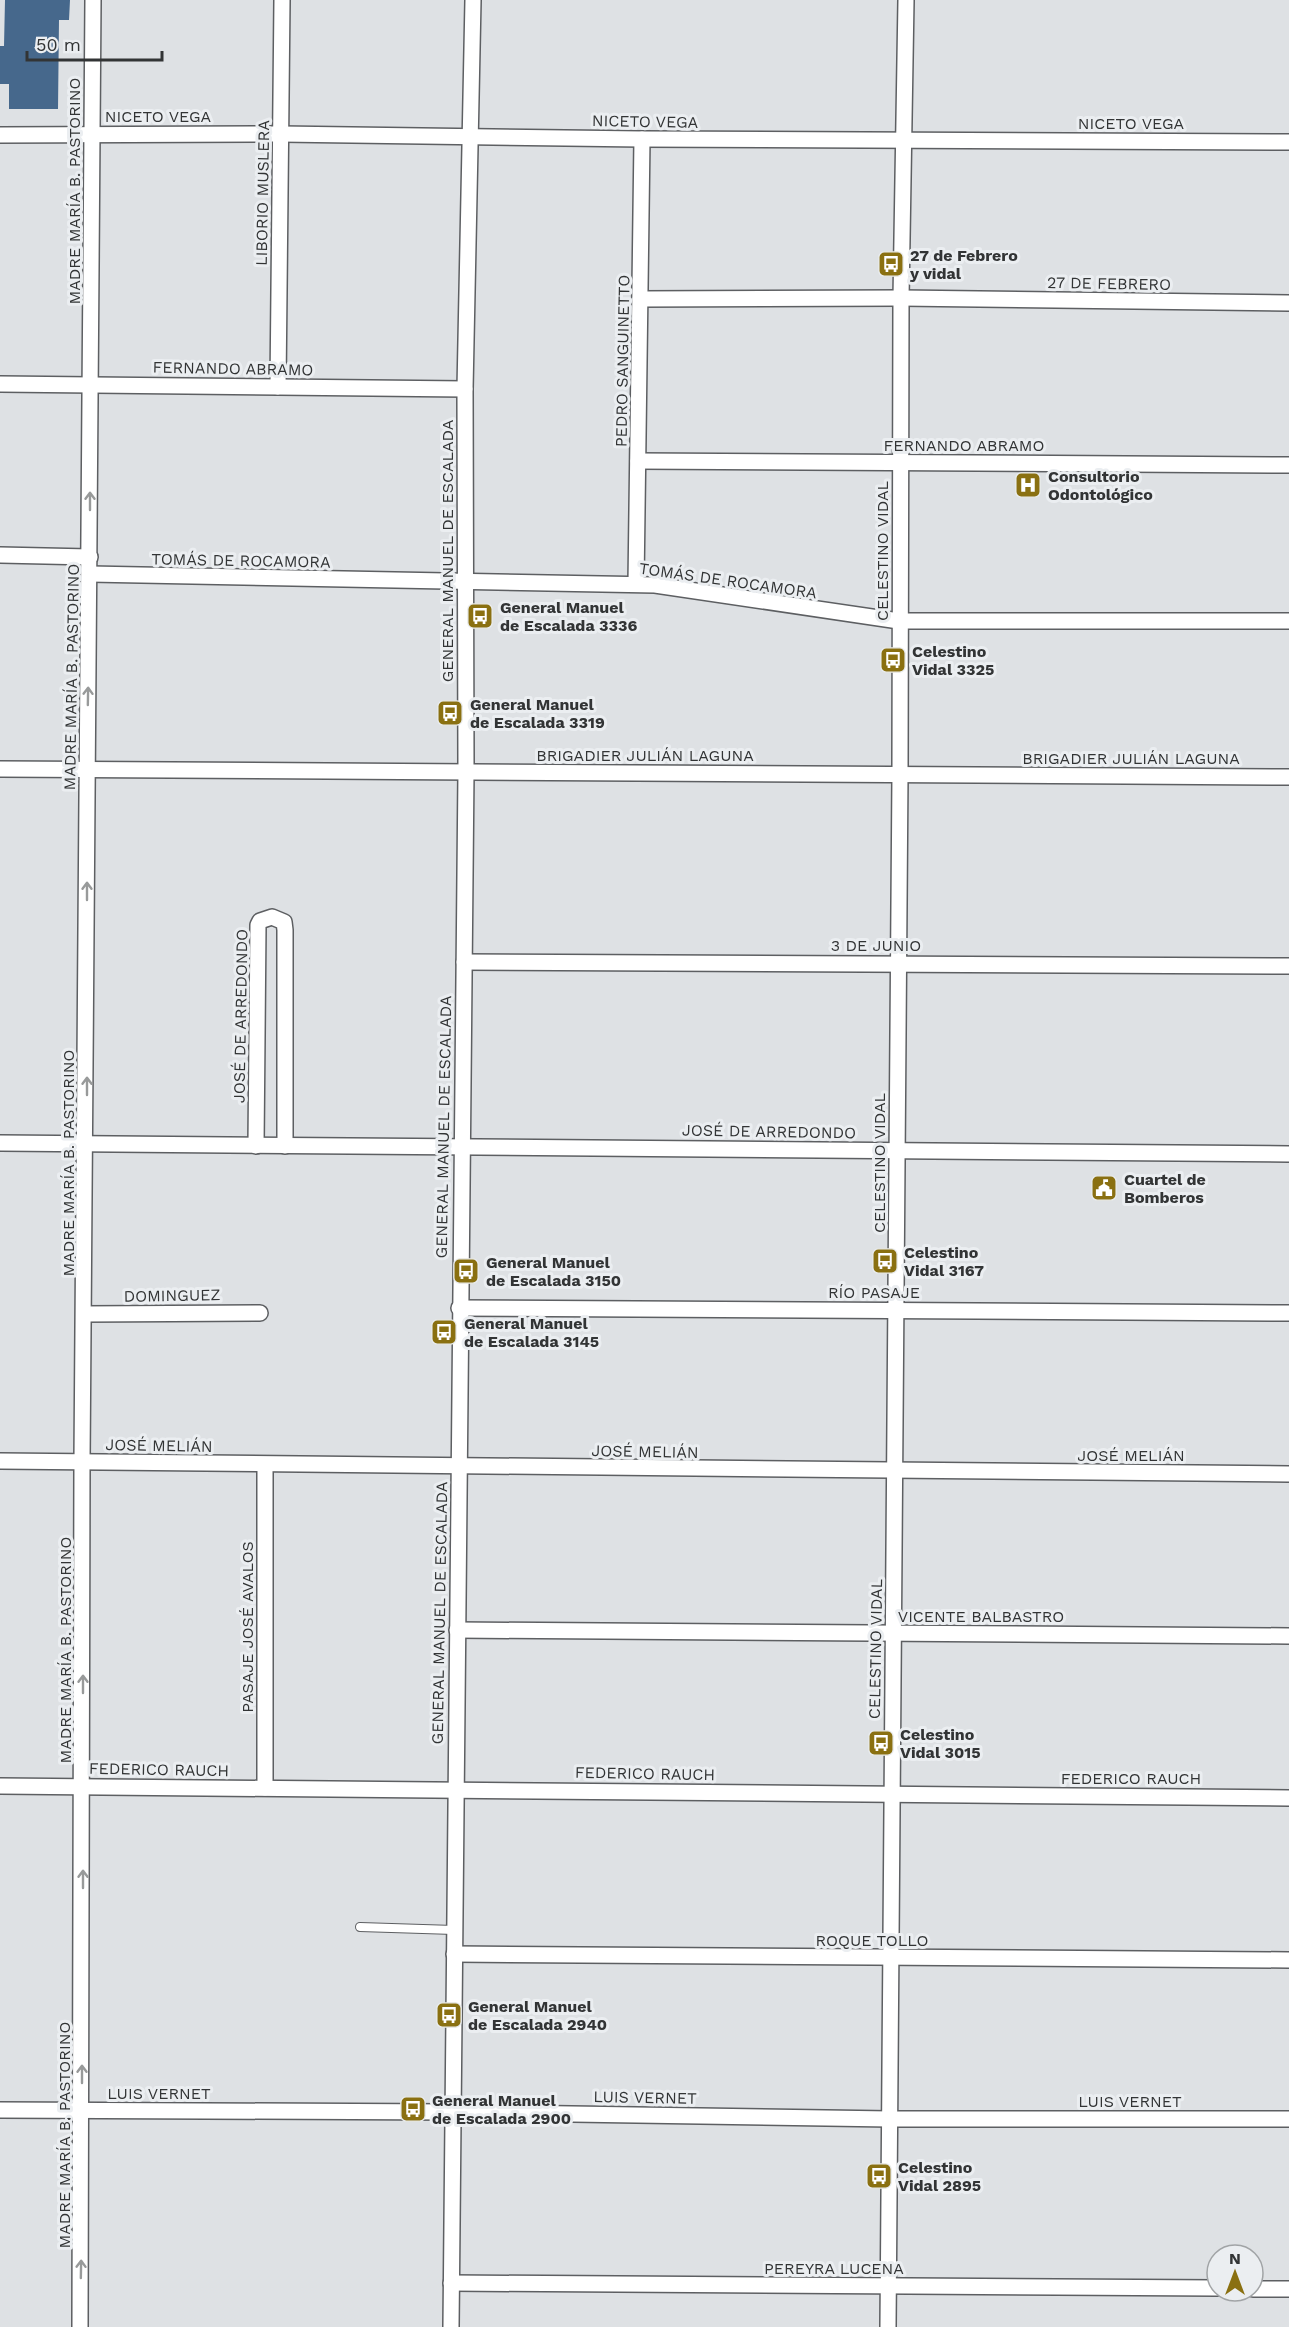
<svg xmlns="http://www.w3.org/2000/svg" width="1289" height="2327" viewBox="0 0 1289 2327" font-family="'Work Sans',sans-serif">
	<rect width="100%" height="100%" fill="#dee1e4"/>
	<path fill="#46688c" d="M5,0H70L69,20H59L58,109H9V84H0V46H4Z"/>
	<g fill="none" stroke-linecap="round" stroke-linejoin="round">
		<g stroke="#5d5f62" stroke-width="10">
			<path id="service" d="M360,1927L454,1930"/>
		</g>
		<g stroke="#5d5f62" stroke-width="18">
			<g id="minor">
				<path d="M0,135L281,134L642,139L1289,142"/>
				<path d="M640,299L901,298L1289,303"/>
				<path d="M0,384L465,389"/>
				<path d="M278,387L282,0"/>
				<path d="M638,461L1289,465"/>
				<path d="M0,555L90,557"/>
				<path d="M90,574L655,585L899,621H1289"/>
				<path d="M636,584L642,139"/>
				<path d="M0,769L1289,777"/>
				<path d="M464,962L1289,966"/>
				<path d="M0,1143L1289,1154"/>
				<path d="M256,1146L258,925L260,921L272,917L284,922L285,930V1146"/>
				<path d="M459,1308L1289,1313"/>
				<path d="M85,1314L260,1313"/>
				<path d="M0,1461L1289,1474"/>
				<path d="M457,1630L1289,1636"/>
				<path d="M0,1786L1289,1798"/>
				<path d="M265,1788V1465"/>
				<path d="M454,1954L1289,1960"/>
				<path d="M0,2110L452,2112L890,2119H1289"/>
				<path d="M451,2283L1217,2288"/>
				<path d="M1253,2289H1289"/>
				<path d="M80,2327L82,1462L93,0"/>
				<path d="M451,2327L466,771L465,389L473,0"/>
				<path d="M888,2327L900,774L901,298L906,0"/>
			</g>
		</g>
		<use href="#service" stroke="#fff" stroke-width="8"/>
		<use href="#minor" stroke="#fff" stroke-width="15"/>
	</g>
	<defs><path id="oneway-shaft" d="M-6 0H5M1.5-3L5.5 0L1.5 3" fill="none" stroke-width="1.6" stroke-linecap="round" stroke-linejoin="round" transform="scale(1.5)"/></defs>
	<g stroke="#989a9a">
		<use href="#oneway-shaft" transform="translate(90 501) rotate(-90)"/>
		<use href="#oneway-shaft" transform="translate(88 696) rotate(-89)"/>
		<use href="#oneway-shaft" transform="translate(87 891) rotate(-90)"/>
		<use href="#oneway-shaft" transform="translate(87 1086) rotate(-90)"/>
		<use href="#oneway-shaft" transform="translate(83 1684) rotate(-90)"/>
		<use href="#oneway-shaft" transform="translate(83 1879) rotate(-90)"/>
		<use href="#oneway-shaft" transform="translate(82 2074) rotate(-90)"/>
		<use href="#oneway-shaft" transform="translate(81 2269) rotate(-89)"/>
	</g>
	<defs>
		<g id="bus-square" transform="scale(1.35)"><rect x="-9" y="-9" width="18" height="18" rx="4" fill="#8a7011" stroke="#ebeef1"/><path d="M-5-6H5V4H4V6H2V4H-2V6H-4V4H-5ZM-3.5-4V0h7V-4ZM-3.5 1.2v1.5H-2V1.2ZM2 1.2v1.5H3.5V1.2Z" fill="#fff"/></g>
		<g id="hospital-square" transform="scale(1.35)"><rect x="-9" y="-9" width="18" height="18" rx="4" fill="#8a7011" stroke="#ebeef1"/><path d="M-5-5h3v3.5h4V-5h3V5h-3V1.5h-4V5h-3Z" fill="#fff"/></g>
		<g id="civic-square" transform="scale(1.35)"><rect x="-9" y="-9" width="18" height="18" rx="4" fill="#8a7011" stroke="#ebeef1"/><path d="M-.6-6.5H3V-4.5H.6V-3L4-1V1h2V6H-6V1h2V-1L-.6-3ZM-1.2 2.5V6h2.4V2.5Z" fill="#fff"/></g>
	</defs>
	<g fill-rule="evenodd">
		<use href="#bus-square" x="891" y="264"/>
		<use href="#hospital-square" x="1028" y="485"/>
		<use href="#bus-square" x="480" y="616"/>
		<use href="#bus-square" x="893" y="660"/>
		<use href="#bus-square" x="450" y="713"/>
		<use href="#civic-square" x="1104" y="1188"/>
		<use href="#bus-square" x="885" y="1261"/>
		<use href="#bus-square" x="466" y="1271"/>
		<use href="#bus-square" x="444" y="1332"/>
		<use href="#bus-square" x="881" y="1743"/>
		<use href="#bus-square" x="449" y="2015"/>
		<use href="#bus-square" x="413" y="2109"/>
		<use href="#bus-square" x="879" y="2176"/>
	</g>
	<g text-anchor="middle" stroke-width="6" stroke-linejoin="round" paint-order="stroke">
		<g font-size="16" fill="#323435" stroke="#ebeef1">
			<text x="158" y="122">NICETO VEGA</text>
			<text transform="translate(645 121) rotate(1)" y="6">NICETO VEGA</text>
			<text x="1131" y="129">NICETO VEGA</text>
			<text transform="translate(74 191) rotate(-90)" y="6">MADRE MARÍA B. PASTORINO</text>
			<text transform="translate(262 193) rotate(-89)" y="6">LIBORIO MUSLERA</text>
			<text transform="translate(1109 283) rotate(1)" y="6">27 DE FEBRERO</text>
			<text transform="translate(622 361) rotate(-89)" y="6">PEDRO SANGUINETTO</text>
			<text transform="translate(233 368) rotate(1)" y="6">FERNANDO ABRAMO</text>
			<text x="964" y="451">FERNANDO ABRAMO</text>
			<text transform="translate(447 551) rotate(-90)" y="6">GENERAL MANUEL DE ESCALADA</text>
			<text transform="translate(882 551) rotate(-90)" y="6">CELESTINO VIDAL</text>
			<text transform="translate(241 560) rotate(1)" y="6">TOMÁS DE ROCAMORA</text>
			<text transform="translate(728 580) rotate(8)" y="6">TOMÁS DE ROCAMORA</text>
			<text transform="translate(71 677) rotate(-89)" y="6">MADRE MARÍA B. PASTORINO</text>
			<text x="645" y="761">BRIGADIER JULIÁN LAGUNA</text>
			<text x="1131" y="764">BRIGADIER JULIÁN LAGUNA</text>
			<text x="876" y="951">3 DE JUNIO</text>
			<text transform="translate(240 1016) rotate(-89)" y="6">JOSÉ DE ARREDONDO</text>
			<text transform="translate(443 1127) rotate(-89)" y="6">GENERAL MANUEL DE ESCALADA</text>
			<text transform="translate(769 1131) rotate(1)" y="6">JOSÉ DE ARREDONDO</text>
			<text transform="translate(68 1163) rotate(-90)" y="6">MADRE MARÍA B. PASTORINO</text>
			<text transform="translate(879 1163) rotate(-90)" y="6">CELESTINO VIDAL</text>
			<text x="874" y="1298">RÍO PASAJE</text>
			<text transform="translate(172 1295) rotate(-1)" y="6">DOMINGUEZ</text>
			<text transform="translate(159 1445) rotate(1)" y="6">JOSÉ MELIÁN</text>
			<text transform="translate(645 1451) rotate(1)" y="6">JOSÉ MELIÁN</text>
			<text x="1131" y="1461">JOSÉ MELIÁN</text>
			<text transform="translate(439 1613) rotate(-89)" y="6">GENERAL MANUEL DE ESCALADA</text>
			<text x="981" y="1622">VICENTE BALBASTRO</text>
			<text transform="translate(247 1627) rotate(-90)" y="6">PASAJE JOSÉ AVALOS</text>
			<text transform="translate(875 1649) rotate(-89)" y="6">CELESTINO VIDAL</text>
			<text transform="translate(65 1650) rotate(-90)" y="6">MADRE MARÍA B. PASTORINO</text>
			<text transform="translate(159 1769) rotate(1)" y="6">FEDERICO RAUCH</text>
			<text transform="translate(645 1773) rotate(1)" y="6">FEDERICO RAUCH</text>
			<text x="1131" y="1784">FEDERICO RAUCH</text>
			<text x="872" y="1946">ROQUE TOLLO</text>
			<text x="159" y="2099">LUIS VERNET</text>
			<text transform="translate(645 2097) rotate(1)" y="6">LUIS VERNET</text>
			<text x="1130" y="2107">LUIS VERNET</text>
			<text transform="translate(64 2135) rotate(-90)" y="6">MADRE MARÍA B. PASTORINO</text>
			<text x="834" y="2274">PEREYRA LUCENA</text>
		</g>
		<g font-size="16" font-weight="bold" fill="#323435" stroke="#ebeef1" text-anchor="start">
			<text x="910" y="261">27 de Febrero<tspan x="910" dy="18">y vidal</tspan></text>
			<text x="1048" y="482">Consultorio<tspan x="1048" dy="18">Odontológico</tspan></text>
			<text x="500" y="613">General Manuel<tspan x="500" dy="18">de Escalada 3336</tspan></text>
			<text x="912" y="657">Celestino<tspan x="912" dy="18">Vidal 3325</tspan></text>
			<text x="470" y="710">General Manuel<tspan x="470" dy="18">de Escalada 3319</tspan></text>
			<text x="1124" y="1185">Cuartel de<tspan x="1124" dy="18">Bomberos</tspan></text>
			<text x="904" y="1258">Celestino<tspan x="904" dy="18">Vidal 3167</tspan></text>
			<text x="486" y="1268">General Manuel<tspan x="486" dy="18">de Escalada 3150</tspan></text>
			<text x="464" y="1329">General Manuel<tspan x="464" dy="18">de Escalada 3145</tspan></text>
			<text x="900" y="1740">Celestino<tspan x="900" dy="18">Vidal 3015</tspan></text>
			<text x="468" y="2012">General Manuel<tspan x="468" dy="18">de Escalada 2940</tspan></text>
			<text x="432" y="2106">General Manuel<tspan x="432" dy="18">de Escalada 2900</tspan></text>
			<text x="898" y="2173">Celestino<tspan x="898" dy="18">Vidal 2895</tspan></text>
		</g>
	</g>
	<g transform="translate(1235 2273)"><circle r="28" fill="#ebeef1" stroke="#a1a4a6" stroke-width="1.5"/>
	<path d="M0-4.5L10 22L0 15L-10 22Z" fill="#8a7011"/>
	<text y="-9" font-size="16" font-weight="bold" text-anchor="middle" fill="#323435">N</text>
	</g>
	<path d="M27 51v9h135v-9" fill="none" stroke="#323435" stroke-width="3"/>
	<text x="36" y="51" font-size="18" fill="#323435" stroke="#ebeef1" stroke-width="4.5" paint-order="stroke">50 m</text>
</svg>
